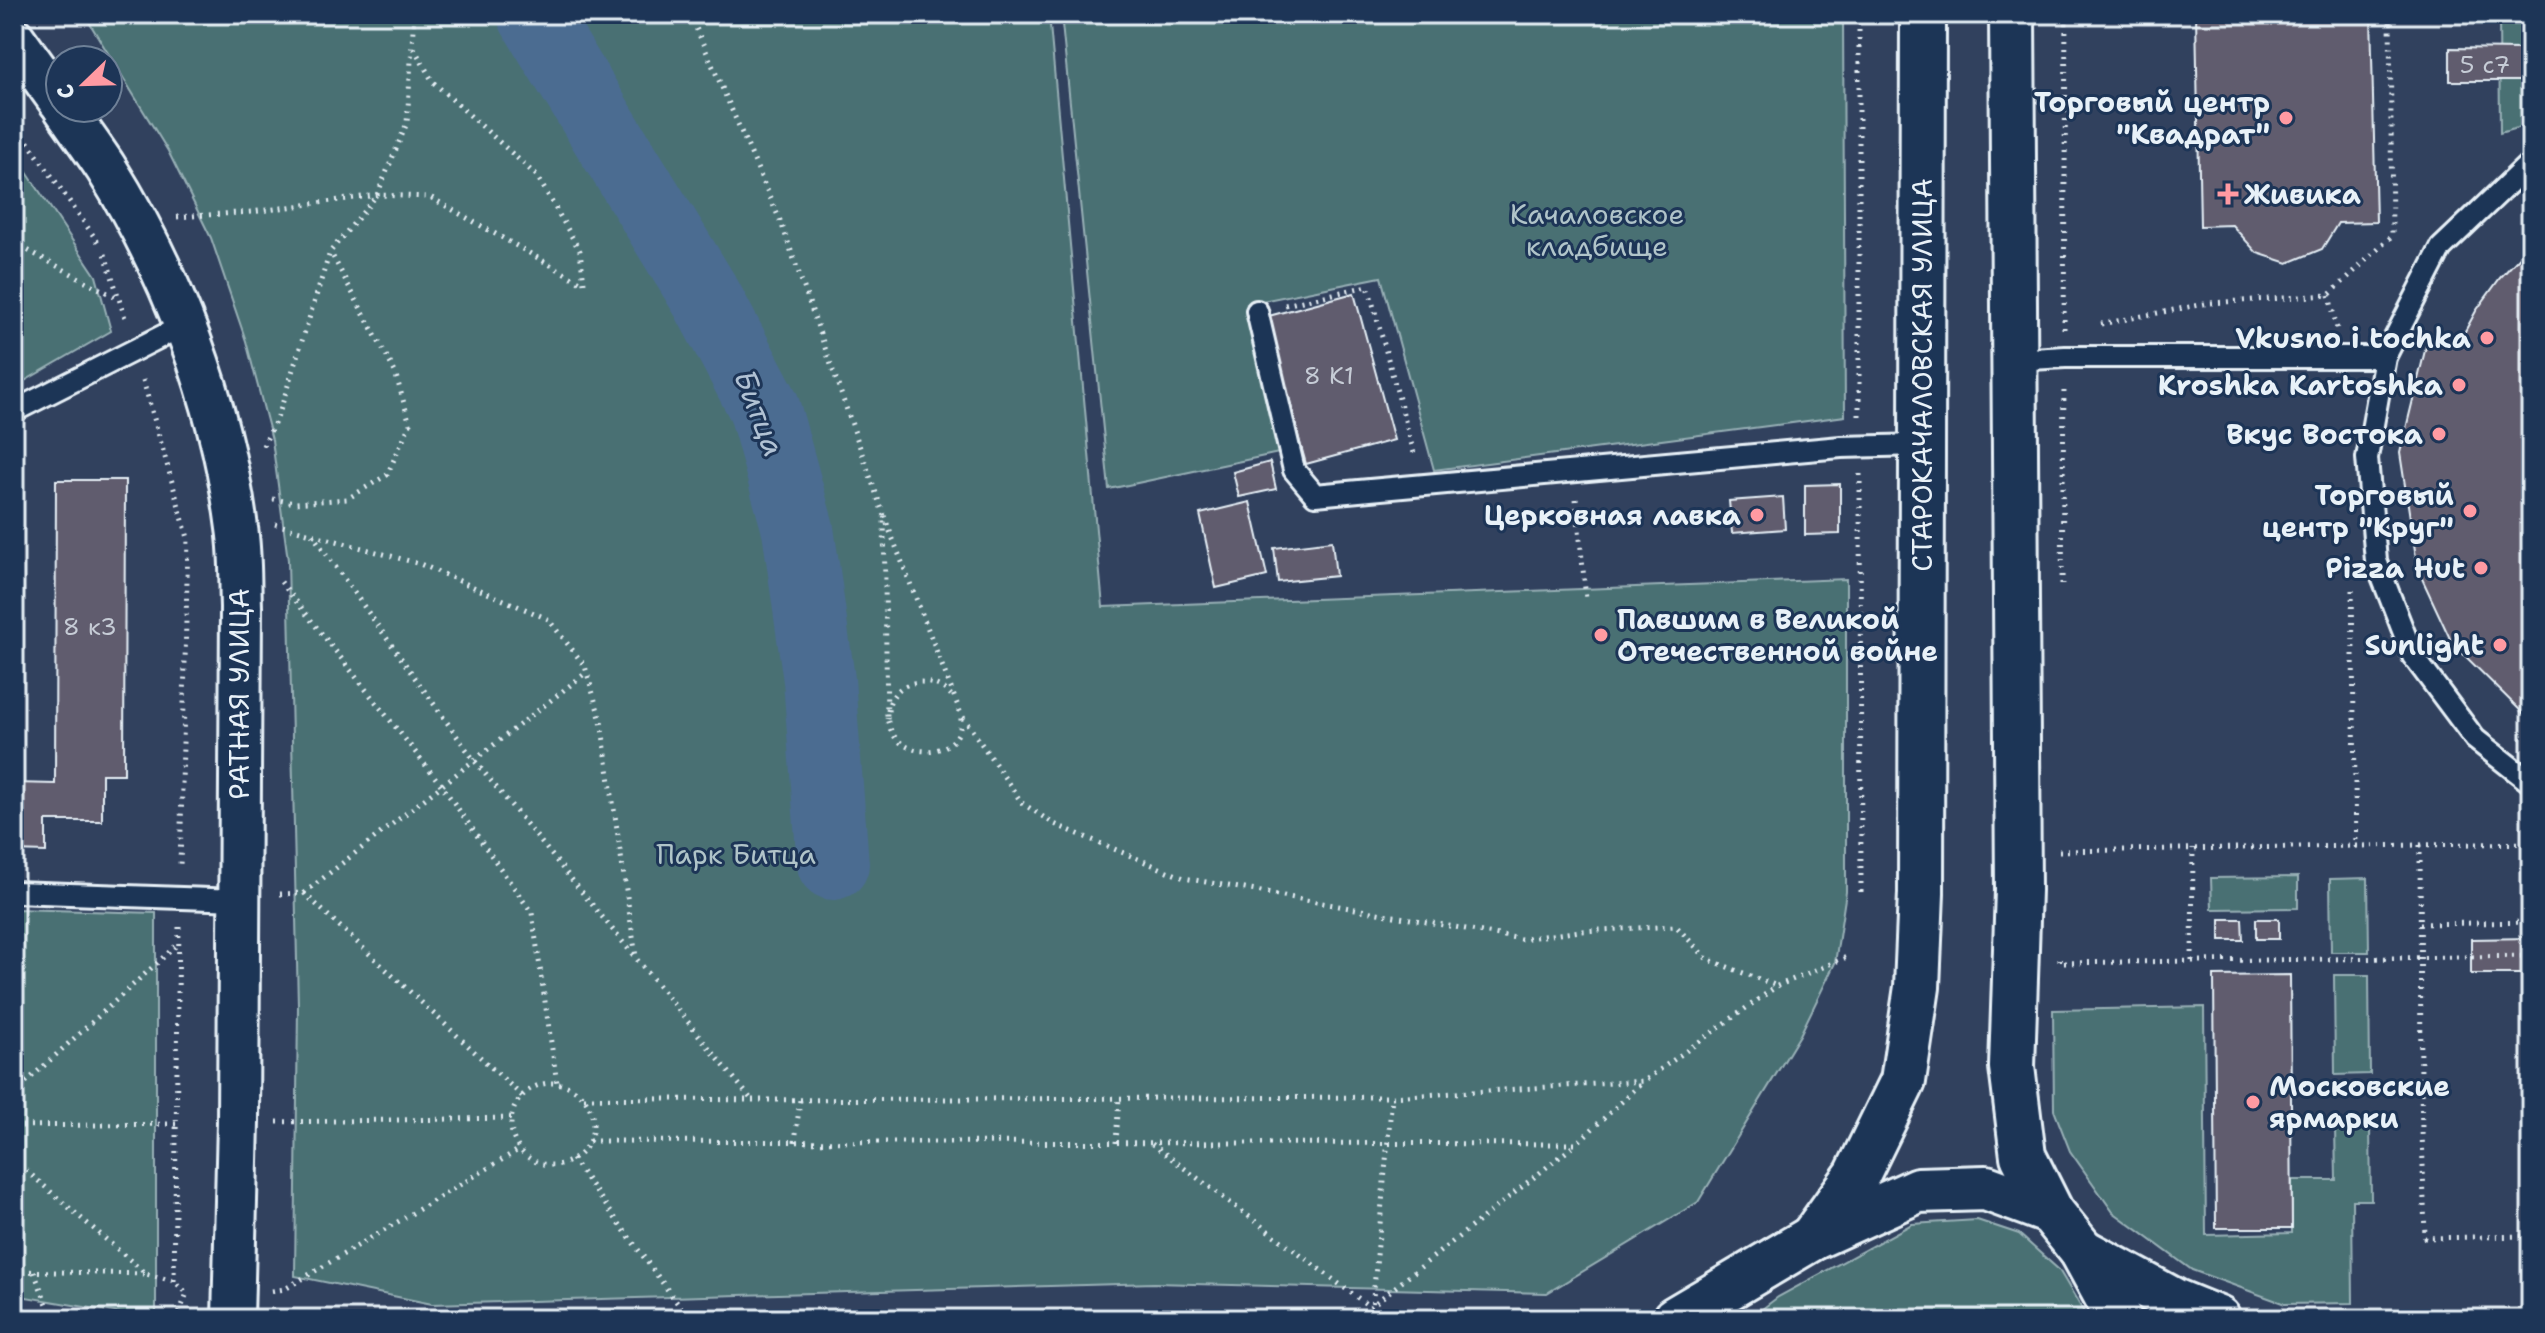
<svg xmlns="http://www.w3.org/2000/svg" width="2545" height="1333" viewBox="0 0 2545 1333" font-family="'Shantell Sans',sans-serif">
	<rect width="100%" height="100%" fill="#31415e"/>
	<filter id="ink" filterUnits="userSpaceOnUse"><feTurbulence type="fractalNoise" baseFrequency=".0125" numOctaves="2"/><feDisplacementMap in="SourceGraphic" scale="16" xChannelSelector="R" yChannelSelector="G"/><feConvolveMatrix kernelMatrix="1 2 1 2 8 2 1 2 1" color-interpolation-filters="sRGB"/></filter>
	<g filter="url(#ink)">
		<g fill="#497073" stroke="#98b0b6" stroke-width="2">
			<path d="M84,14H1049L1103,607L1846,579V892L1835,963L1800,1035L1698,1202L1547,1293L1154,1283L432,1304L295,1276L298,1006L288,560L272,440L246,341L211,238L168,151Z"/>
			<path d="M1061,14H1843L1845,416L1434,470L1381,277L1247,304L1279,453L1109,489Z"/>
			<path d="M2499,14H2531V124L2500,133Z"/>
			<path d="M14,153L96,276L111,331L14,387Z"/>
			<path d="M2298,877V908L2212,909L2211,878Z"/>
			<path d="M2368,878L2369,952H2331L2330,879Z"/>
			<path d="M14,909L156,913V1319L14,1295Z"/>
			<path d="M2334,975H2369L2370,1074L2335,1075Z"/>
			<path d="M2204,1007L2206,1235L2292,1233V1180H2336L2335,1126L2370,1125L2371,1200H2352L2353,1303L2285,1304L2192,1270L2113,1212L2070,1151L2054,1110L2053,1010Z"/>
			<path d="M1977,1220L2019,1234L2059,1270L2088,1319H1749L1778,1297L1912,1224Z"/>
		</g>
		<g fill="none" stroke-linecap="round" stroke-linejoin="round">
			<path stroke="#4b6c91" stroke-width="72" d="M533,14L707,299L764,407L798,529L819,680L833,864"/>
		</g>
		<g fill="#605c6e" stroke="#e8f1f8" stroke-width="2">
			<path d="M2196,14H2371L2376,222L2338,223L2322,249L2288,263L2257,253L2232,225L2200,226Z"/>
			<path d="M2450,48L2520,49V81H2450Z"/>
			<path d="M2531,245V721L2452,643L2418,570L2400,453L2429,334L2458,344L2476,311L2500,278Z"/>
			<path d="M1354,293L1394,440L1306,464L1265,317Z"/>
			<path d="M1270,462L1276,489L1239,497L1233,472Z"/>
			<path d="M56,480H125L124,774H102V821H46V852L14,851V783L55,784Z"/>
			<path d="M1840,484V534L1805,535V485Z"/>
			<path d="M1783,497L1785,529L1732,533L1729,501Z"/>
			<path d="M1250,502L1267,576L1216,588L1200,514Z"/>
			<path d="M1332,541L1336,576L1278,582L1274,548Z"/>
			<path d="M2220,919H2242L2243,940H2220Z"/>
			<rect x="2256" y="919" width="23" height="20"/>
			<path d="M2531,938V974H2471V939Z"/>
			<path d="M2290,975L2292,1228H2216L2214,976Z"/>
		</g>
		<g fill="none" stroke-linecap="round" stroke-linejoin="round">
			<g stroke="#e8f1f8" stroke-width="26">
				<g id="lane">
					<path d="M2531,162L2441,248L2385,357L2367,458L2376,561L2413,656L2475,739L2531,783"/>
					<path d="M1257,311L1294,470L1315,495L1841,447L1922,445"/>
					<path d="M2014,360L2065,357H2385"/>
					<path d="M14,411L184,325"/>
					<path d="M14,892L238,900"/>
				</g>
			</g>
			<g stroke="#e8f1f8" stroke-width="46">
				<g id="street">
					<path d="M14,38L60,102"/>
					<path d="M64,108C78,128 93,148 106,168C173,275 221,402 237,528C241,554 240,581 241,607L238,1122L233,1319"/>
				</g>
			</g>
			<g stroke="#e8f1f8" stroke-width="50">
				<g id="secondary">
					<path d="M2012,14L2018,890L2012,1067L2023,1156L2051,1212L2082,1251L2119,1319"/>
					<path d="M1812,1238L1857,1175L1903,1081L1917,987L1921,893L1923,14"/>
					<path d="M2082,1251L2176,1302L2218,1319"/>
					<path d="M1675,1319L1812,1238L1918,1190L1986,1188L2051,1212"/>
				</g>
			</g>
			<g stroke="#e8f1f8" stroke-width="5" stroke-dasharray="2 6" stroke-linecap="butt">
				<path d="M690,14L782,225L884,516L887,719C889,725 891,733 895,737C910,756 946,756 958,734C961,728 961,721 961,715"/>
				<path d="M1859,14V416"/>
				<path d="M414,48L433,82L537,176L580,251L584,283"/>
				<path d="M14,122L100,245"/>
				<path d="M177,217L252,212L377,195L430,197L584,284"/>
				<path d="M14,243L119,299"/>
				<path d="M105,254L126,321"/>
				<path d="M2329,295L2337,329"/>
				<path d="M1285,305L1368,286L1415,457"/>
				<path d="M2101,324L2210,303L2329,295L2392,236L2390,14"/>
				<path d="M2064,329L2066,14"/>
				<path d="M143,380L188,538L180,868"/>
				<path d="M263,446L279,414L330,252L377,195L407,123L414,14"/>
				<path d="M1860,474L1861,897"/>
				<path d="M273,499L295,503L347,499L387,475L410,424L395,372L331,253"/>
				<path d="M1576,499L1586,599"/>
				<path d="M884,516L961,714L1022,803L1054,824L1184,878L1521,939L1581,931L1676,926L1707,959L1777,986"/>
				<path d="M275,524L420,564L548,619L585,666L601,721L636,957"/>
				<path d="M312,534L474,760L751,1099"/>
				<path d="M281,582L442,786L532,913L557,1083"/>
				<path d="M2062,585L2064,387"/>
				<path d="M2352,590L2356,846L2420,845L2421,1092L2425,1238L2531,1236"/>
				<path d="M887,719C888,714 888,705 891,700C903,676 936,678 951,695"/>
				<path d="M2420,845L2531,843"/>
				<path d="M2059,851L2356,846"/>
				<path d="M304,893L522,1096"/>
				<path d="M280,894L304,893L587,672"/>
				<path d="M2420,924L2531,922"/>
				<path d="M2060,959V963L2531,956"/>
				<path d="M2192,961L2193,848"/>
				<circle cx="552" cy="1124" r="41"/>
				<path d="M14,1093L179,943"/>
				<path d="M584,1098L752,1100L1392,1097L1644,1081L1777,986L1847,957"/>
				<path d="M277,1122L512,1118"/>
				<path d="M14,1126L176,1124"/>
				<path d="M589,1141L1576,1144L1644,1081"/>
				<path d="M795,1142L800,1100"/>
				<path d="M1116,1143L1119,1098"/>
				<path d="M1152,1144L1370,1307L1576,1144"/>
				<path d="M572,1159L689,1319"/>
				<path d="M14,1160L146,1274L174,1281L187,1293L177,1319"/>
				<path d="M14,1271L145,1274"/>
				<path d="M34,1272L53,1319"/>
				<path d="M174,1281L179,926"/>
				<path d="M272,1291L285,1289L520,1149"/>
				<path d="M1371,1319L1392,1097"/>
			</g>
			<use href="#lane" stroke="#1d3557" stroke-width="20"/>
			<use href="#street" stroke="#1d3557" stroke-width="40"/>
			<use href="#secondary" stroke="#1d3557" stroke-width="44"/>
		</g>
	</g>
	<g fill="#ff9aa2" stroke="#1d3557" stroke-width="3">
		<circle cx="2286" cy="118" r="8"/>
		<path d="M2224 182h8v8h8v8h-8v8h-8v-8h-8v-8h8z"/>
		<circle cx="2487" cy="338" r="8"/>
		<circle cx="2459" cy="385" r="8"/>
		<circle cx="2439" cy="434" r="8"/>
		<circle cx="2470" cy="511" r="8"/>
		<circle cx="1757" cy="515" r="8"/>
		<circle cx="2481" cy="568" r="8"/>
		<circle cx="1601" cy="635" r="8"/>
		<circle cx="2500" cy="645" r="8"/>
		<circle cx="2253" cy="1102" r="8"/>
	</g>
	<g text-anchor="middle" stroke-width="6" stroke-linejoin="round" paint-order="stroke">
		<g font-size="24" fill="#c6ccd6">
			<text x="2485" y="73">5 с7</text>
			<text x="1329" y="384">8 К1</text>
			<text x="90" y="635">8 к3</text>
		</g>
		<g font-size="28" font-weight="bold" fill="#e8f1f8" stroke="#1d3557" text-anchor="end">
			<text x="2270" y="112">Торговый центр<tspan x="2270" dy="32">"Квадрат"</tspan></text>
			<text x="2244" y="204" text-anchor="start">Живика</text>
			<text x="2471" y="348">Vkusno i tochka</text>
			<text x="2443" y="395">Kroshka Kartoshka</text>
			<text x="2423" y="444">Вкус Востока</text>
			<text x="2454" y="505">Торговый<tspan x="2454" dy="32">центр "Круг"</tspan></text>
			<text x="1741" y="525">Церковная лавка</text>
			<text x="2465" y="578">Pizza Hut</text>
			<text x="1617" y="629" text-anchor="start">Павшим в Великой<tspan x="1617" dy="32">Отечественной войне</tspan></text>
			<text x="2484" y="655">Sunlight</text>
			<text x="2269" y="1096" text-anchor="start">Московские<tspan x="2269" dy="32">ярмарки</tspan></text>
		</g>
		<g font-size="28" fill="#b0c4c9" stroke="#1d3557">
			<text x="1597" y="224">Качаловское<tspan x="1597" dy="32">кладбище</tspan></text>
			<text x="736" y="864">Парк Битца</text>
		</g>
		<g font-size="28" fill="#e8f1f8" stroke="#1d3557">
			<text transform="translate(1922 375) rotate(-90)" y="10">СТАРОКАЧАЛОВСКАЯ УЛИЦА</text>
			<text transform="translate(239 694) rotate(-90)" y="10">РАТНАЯ УЛИЦА</text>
		</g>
		<g font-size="30" font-style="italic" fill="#b1c2d4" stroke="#1d3557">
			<text transform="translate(759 413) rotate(69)" y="10">Битца</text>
		</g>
	</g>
	<rect width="2545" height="1333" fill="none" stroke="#1d3557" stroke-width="48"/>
	<rect x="24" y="24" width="2497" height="1285" fill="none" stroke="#e8f1f8" stroke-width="3" filter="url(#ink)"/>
	<g transform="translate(84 84) rotate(247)"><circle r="38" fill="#1d3557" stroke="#6e8097" stroke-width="2"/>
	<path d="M0-6L14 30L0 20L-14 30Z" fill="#ff9aa2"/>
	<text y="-12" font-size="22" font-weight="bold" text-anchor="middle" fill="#e8f1f8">С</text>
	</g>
</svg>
